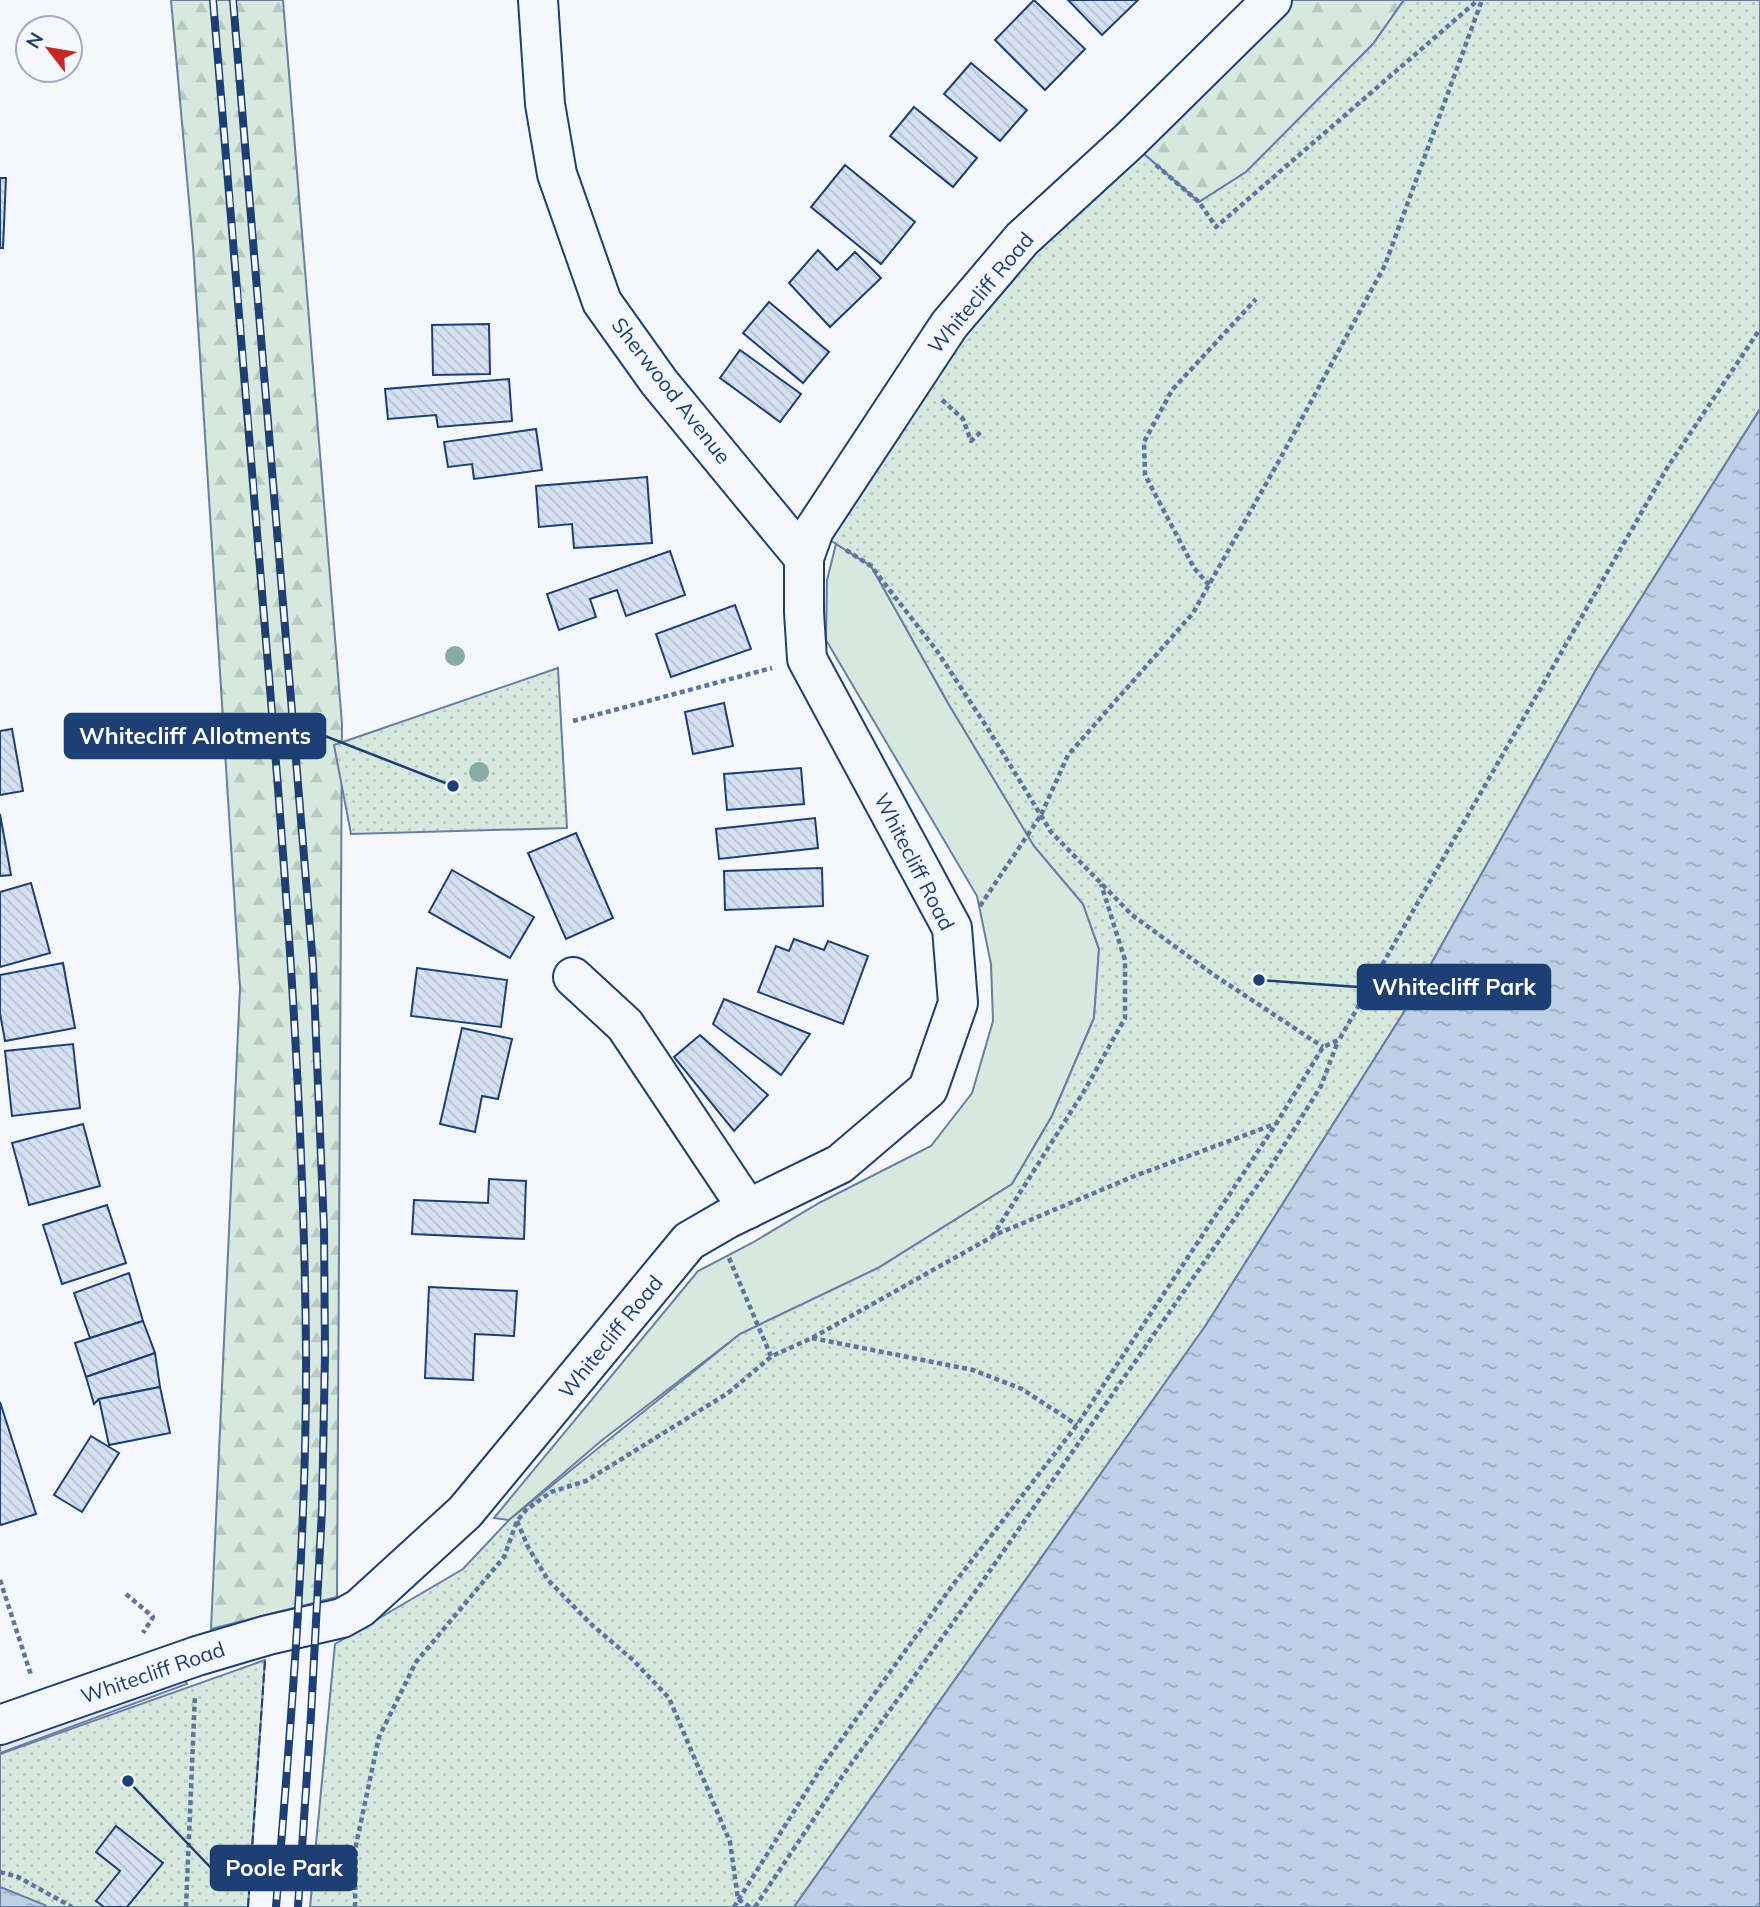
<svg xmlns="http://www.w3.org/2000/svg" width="1760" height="1907" viewBox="0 0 1760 1907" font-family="Mulish,sans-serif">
	<defs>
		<pattern id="forest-firs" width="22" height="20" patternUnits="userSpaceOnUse" patternTransform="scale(1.75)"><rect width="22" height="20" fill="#d7e8df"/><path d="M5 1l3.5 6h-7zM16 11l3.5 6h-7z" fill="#b8c8c3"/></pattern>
		<pattern id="park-dots" width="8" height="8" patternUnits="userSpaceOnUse" patternTransform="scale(1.75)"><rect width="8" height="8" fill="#d7e8df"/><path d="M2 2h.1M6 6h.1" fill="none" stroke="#b8c8c3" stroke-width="1.8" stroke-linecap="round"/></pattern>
		<pattern id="water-ripples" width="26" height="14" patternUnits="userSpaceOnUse" patternTransform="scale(1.75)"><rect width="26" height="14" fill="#bed0e5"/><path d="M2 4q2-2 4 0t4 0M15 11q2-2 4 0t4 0" fill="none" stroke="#9aaabe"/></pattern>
		<pattern id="building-back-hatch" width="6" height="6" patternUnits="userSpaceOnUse" patternTransform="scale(1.75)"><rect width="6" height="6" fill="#d5e0f0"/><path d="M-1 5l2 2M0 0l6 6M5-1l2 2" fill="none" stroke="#b6c1d1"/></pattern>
	</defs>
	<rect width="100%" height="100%" fill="#f4f7fb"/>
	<path fill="#d7e8df" stroke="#687fa3" stroke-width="2" d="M836,544L871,566L948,703L1034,846L1083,904L1099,949L1094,1018L1052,1116L1012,1184L878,1268L740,1334L601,1441L509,1520L494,1518L698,1271L752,1243L819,1203L931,1146L972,1093L993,1021L991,964L977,896L826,640L827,580Z"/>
	<g fill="url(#forest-firs)" stroke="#687fa3" stroke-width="2">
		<path d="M171,0H283L342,724L337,1597L211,1629L240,988L193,246Z"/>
		<path d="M1272,0H1404L1373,44L1246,172L1199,202L1129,141Z"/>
	</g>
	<g fill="url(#park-dots)" stroke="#687fa3" stroke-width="2">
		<path d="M1404,0H1760V409L1597,668L1404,1012L1206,1325L794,1907H310L335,1644L463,1569L509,1520L740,1334L878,1268L1012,1184L1052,1116L1094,1018L1099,949L1083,904L1034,846L948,703L871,566L814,530L880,428L1129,141L1199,202L1246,172L1373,44Z"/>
		<path d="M558,668L567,828L351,834L334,745Z"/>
		<path d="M265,1660L248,1907H0V1754Z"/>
	</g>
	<path fill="#e3e8f0" stroke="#687fa3" stroke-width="2" d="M181,1671L187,1684L0,1753V1739Z"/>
	<g fill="url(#water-ripples)" stroke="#687fa3" stroke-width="2">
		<path d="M1760,409V1907H794L1206,1325L1404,1012L1597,668Z"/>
		<path d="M0,1887L45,1905L47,1907H0Z"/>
	</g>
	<g fill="url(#building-back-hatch)" stroke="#1d3f73" stroke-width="2">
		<path d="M1034,0L1085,49L1045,90L995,40Z"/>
		<path d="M1068,0H1138L1102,35Z"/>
		<path d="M971,63L1027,110L1000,141L944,94Z"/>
		<path d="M914,107L977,158L953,187L890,136Z"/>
		<path d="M845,165L915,222L881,264L811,207Z"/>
		<path d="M0,178H6L3,248H0Z"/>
		<path d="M818,250L837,270L855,252L881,278L830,327L789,283Z"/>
		<path d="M769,302L829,352L803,383L743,333Z"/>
		<path d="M489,324L490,374L433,375L432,325Z"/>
		<path d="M740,350L801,394L780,422L720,378Z"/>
		<path d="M509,379L512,421L438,427L436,415L388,419L385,389Z"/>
		<path d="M536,429L542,470L474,479L472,464L448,467L444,442Z"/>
		<path d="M647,477L652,543L574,548L572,524L539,527L536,486Z"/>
		<path d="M670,551L685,595L626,616L617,590L590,599L596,617L559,630L547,594Z"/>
		<path d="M735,605L751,649L671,677L656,634Z"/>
		<path d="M724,703L733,746L693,754L685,712Z"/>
		<path d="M12,729L23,791L0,795V731Z"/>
		<path d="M801,768L804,804L727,810L724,774Z"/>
		<path d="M0,814L11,875L0,876Z"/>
		<path d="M815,818L818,848L719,859L716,829Z"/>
		<path d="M576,833L613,918L566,939L528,853Z"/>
		<path d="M822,868L823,906L725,910L724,871Z"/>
		<path d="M452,870L534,917L510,958L429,912Z"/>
		<path d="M31,883L50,953L0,967V892Z"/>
		<path d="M794,939L824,950L828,941L868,956L843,1024L758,992L776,946L789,951Z"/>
		<path d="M63,963L75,1028L5,1041L0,1013V975Z"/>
		<path d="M417,968L507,980L501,1027L411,1016Z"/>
		<path d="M724,999L810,1034L781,1075L713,1024Z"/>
		<path d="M462,1028L512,1039L498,1099L482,1096L475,1132L440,1124Z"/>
		<path d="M700,1035L768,1095L734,1131L674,1057Z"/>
		<path d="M73,1044L80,1108L12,1116L5,1051Z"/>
		<path d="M83,1124L100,1186L29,1205L12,1143Z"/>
		<path d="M489,1179L526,1181L524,1239L412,1234L414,1200L488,1203Z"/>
		<path d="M107,1205L126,1263L62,1284L43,1225Z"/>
		<path d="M129,1273L143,1321L90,1338L74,1293Z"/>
		<path d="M429,1287L517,1291L514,1336L475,1334L473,1380L425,1378Z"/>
		<path d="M143,1321L155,1353L86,1377L75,1343Z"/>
		<path d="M155,1353L160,1387L99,1399L94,1404L86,1377Z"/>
		<path d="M160,1387L170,1433L109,1445L99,1399Z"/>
		<path d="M0,1402L36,1514L1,1525L0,1523Z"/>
		<path d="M91,1436L119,1453L82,1512L54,1495Z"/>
		<path d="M116,1826L163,1863L127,1907H104L96,1901L120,1871L96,1852Z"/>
	</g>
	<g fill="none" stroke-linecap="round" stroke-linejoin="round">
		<g stroke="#1d3f73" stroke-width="42">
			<g id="minor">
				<path d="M538,0L545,104L557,174L602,302L659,382L804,558"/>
				<path d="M573,977L625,1025L748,1209"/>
				<path d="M0,1725L197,1656L268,1635L342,1618L360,1608L465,1512L689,1241L727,1219L840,1164L928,1089L958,1003L952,928L807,659L804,612V558L814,530L949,325L1022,239L1129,141L1272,0"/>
			</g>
		</g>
		<g stroke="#5e769c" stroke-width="4.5" stroke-dasharray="5 3.5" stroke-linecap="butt">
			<path d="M1156,165L1199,202L1216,227L1478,0"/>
			<path d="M942,400L963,419L971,441L983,430"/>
			<path d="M846,550L871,566L937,651L990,732L1051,832L1132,915L1214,975L1323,1047"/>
			<path d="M1209,585L1194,568L1145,475L1144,442L1172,390L1256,299"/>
			<path d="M573,721L772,668"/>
			<path d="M980,906L1041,815L1068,755L1193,613L1280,459L1385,265L1482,0"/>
			<path d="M992,1237L1086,1088L1125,1018V960L1101,884"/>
			<path d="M729,1258L771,1356"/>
			<path d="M812,1338L973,1370L1022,1389L1077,1425"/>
			<path d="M517,1521L528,1547L548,1580L591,1624L633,1660L669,1698L730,1842L738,1899L750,1907"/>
			<path d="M0,1580L31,1675"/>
			<path d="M126,1594L153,1617L143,1633"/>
			<path d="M0,1872L18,1877L72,1907"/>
			<path d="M186,1907L195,1695"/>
			<path d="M355,1907L356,1845L379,1737L416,1662L504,1557L517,1521L526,1510L551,1492L586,1481L728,1393L772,1356L812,1338L997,1234L1132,1177L1275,1124"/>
			<path d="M734,1907L823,1765L952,1586L1077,1425L1276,1124L1323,1047L1339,1040L1667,468L1760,329"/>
			<path d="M755,1907L841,1778L980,1585L1273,1163L1321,1086L1338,1041"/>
		</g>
		<use href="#minor" stroke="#f4f7fb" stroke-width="38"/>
		<g stroke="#1d3f73" stroke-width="8">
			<g id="rail">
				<path d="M213,0C231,214 249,428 266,641C286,878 304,1114 306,1351C307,1536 291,1722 276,1907"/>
				<path d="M233,0L313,965L324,1229L325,1353L322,1510L311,1715L298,1907"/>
			</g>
		</g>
		<use href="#rail" stroke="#f4f7fb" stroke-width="5" stroke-dasharray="16" stroke-linecap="butt"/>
		<path stroke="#1d3f73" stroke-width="2" stroke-dasharray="9 3.5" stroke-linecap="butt" d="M248,1907L265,1660"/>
	</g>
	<g fill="#86aba6">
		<circle cx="455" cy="656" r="10"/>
		<circle cx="479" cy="772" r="10"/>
	</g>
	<g text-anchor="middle" stroke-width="5" stroke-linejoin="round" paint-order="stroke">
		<g font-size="21" fill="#1d3f73" stroke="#f4f7fb">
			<text transform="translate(981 293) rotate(-50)" y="7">Whitecliff Road</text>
			<text transform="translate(671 391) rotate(52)" y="7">Sherwood Avenue</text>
			<text transform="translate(914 862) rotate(63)" y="7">Whitecliff Road</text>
			<text transform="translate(611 1337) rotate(-51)" y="7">Whitecliff Road</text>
			<text transform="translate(153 1673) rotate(-19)" y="7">Whitecliff Road</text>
		</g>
	</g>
	<path fill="none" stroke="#1d3f73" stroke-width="2.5" d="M453 786L325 736M1259 980L1358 987M128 1781L211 1868"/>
	<g fill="#1d3f73" stroke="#f4f7fb" stroke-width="2.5">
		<circle cx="453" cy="786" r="7"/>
		<circle cx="1259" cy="980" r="7"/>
		<circle cx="128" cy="1781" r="7"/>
	</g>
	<g fill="#1d3f73" stroke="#1d3f73" stroke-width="2.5">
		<rect x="65" y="714" width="260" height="44" rx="7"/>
		<rect x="1358" y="965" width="192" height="44" rx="7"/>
		<rect x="211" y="1846" width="145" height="44" rx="7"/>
	</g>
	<g font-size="23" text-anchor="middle" font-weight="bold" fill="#fff">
		<text x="195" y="744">Whitecliff Allotments</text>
		<text x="1454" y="995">Whitecliff Park</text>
		<text x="284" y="1876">Poole Park</text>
	</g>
	<g transform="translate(49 49) rotate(301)"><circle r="33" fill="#f4f7fb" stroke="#9eadc5" stroke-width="2"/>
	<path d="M0-5L12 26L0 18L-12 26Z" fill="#c62828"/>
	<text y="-10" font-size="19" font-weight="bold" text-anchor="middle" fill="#1d3f73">N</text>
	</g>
</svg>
